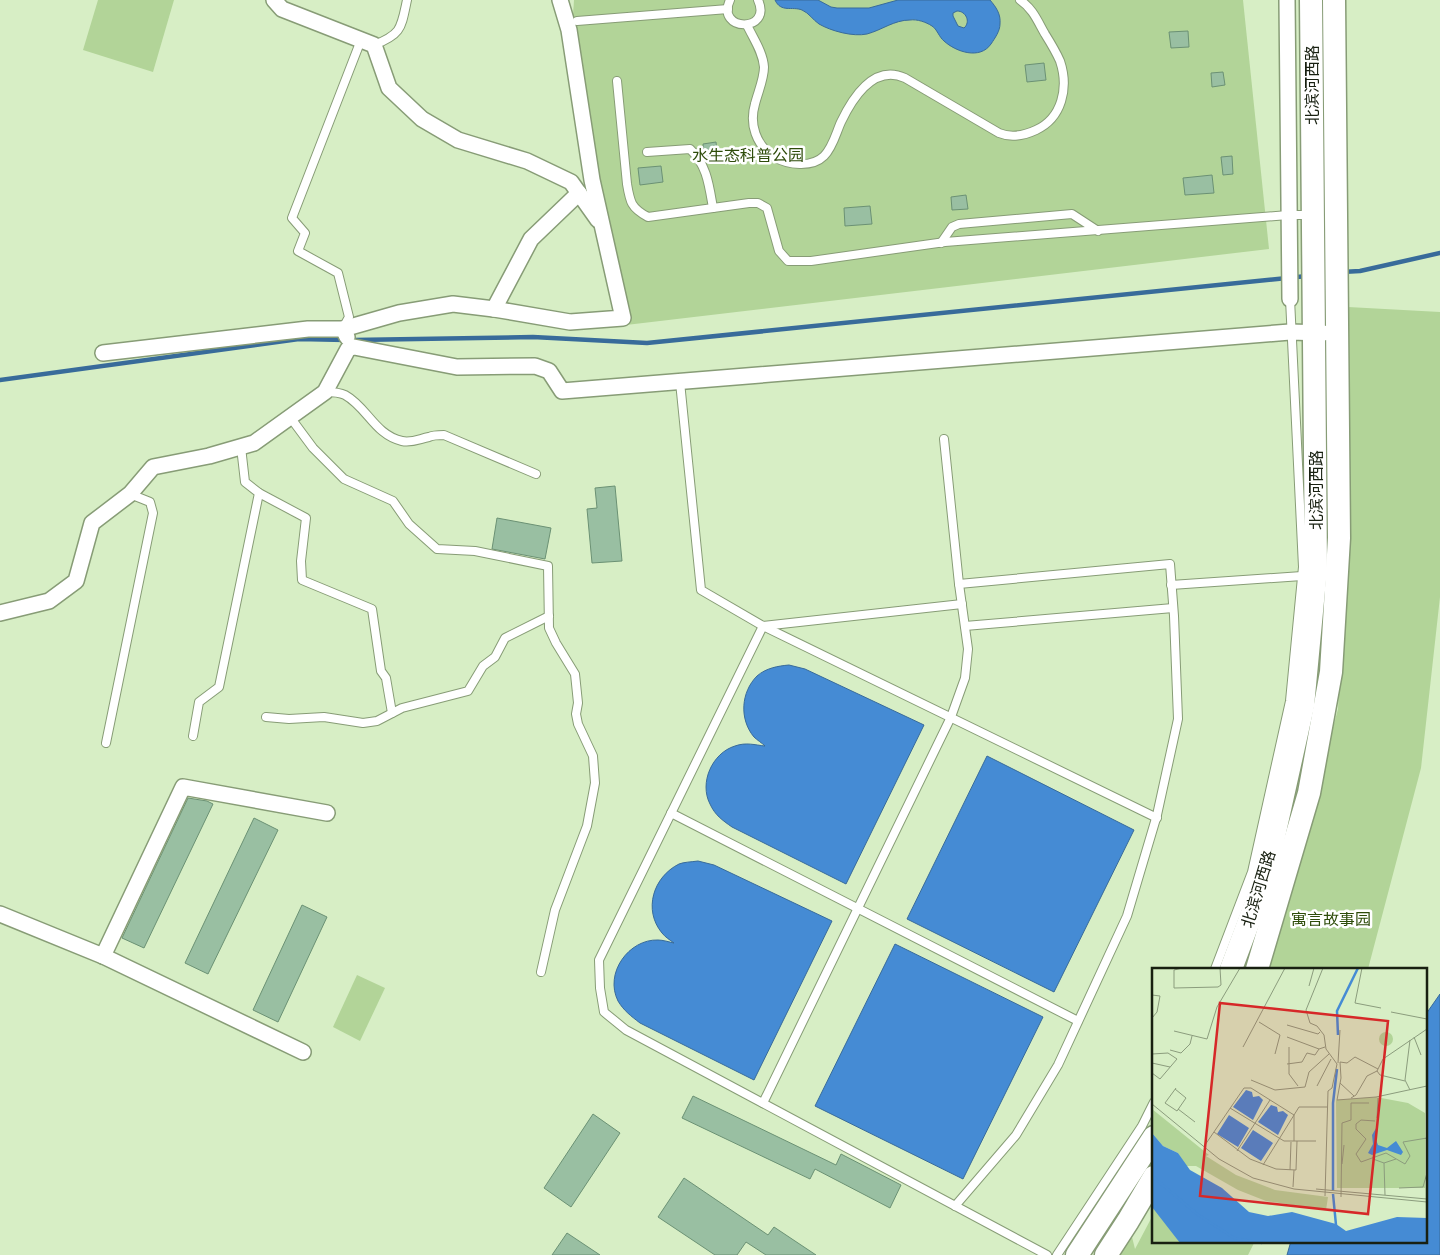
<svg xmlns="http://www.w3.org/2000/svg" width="1440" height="1255" viewBox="0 0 1440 1255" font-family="Karla,'Noto Sans SC',sans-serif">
	<rect width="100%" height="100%" fill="#d7eec5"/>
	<g fill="#b2d498">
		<path d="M98,0H174L153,72L83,50Z"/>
		<path d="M574,0H1243L1269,249L626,325L595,179L572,30Z"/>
		<path d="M1348,307L1440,312V597L1421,768L1368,969H1268L1338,709L1349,500Z"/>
		<path d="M357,975L385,988L360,1041L333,1027Z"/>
		<path d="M1154,1213V1241H1255L1248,1255H1106L1128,1221L1135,1249Z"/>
	</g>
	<g fill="#458bd4" stroke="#386b9a" fill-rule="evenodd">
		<path d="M775,0H818L831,7L837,8H869L898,0H990C996,7 1001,14 1000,24C1000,31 995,38 991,44C980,60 956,52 944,41C939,37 937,29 932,26C926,22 917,19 910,20C894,20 882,30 867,34C853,37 831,31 819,24C813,20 809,13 802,10C792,6 781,13 775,0ZM957,11C966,11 971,22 964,28L958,26L953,16V13Z"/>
		<path d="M789,665L805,669L924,725L846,884L732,827C722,820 715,815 710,804C699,783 712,753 735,746C746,742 755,745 765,746C762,743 757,740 754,737C739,719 741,692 757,676C766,668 778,666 789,665Z"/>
		<path d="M987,756L1134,830L1054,992L907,919Z"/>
		<path d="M698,861L714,865L832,921L754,1080L640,1023C631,1016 624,1011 618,1001C604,973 629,939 658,940C663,940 669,942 674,943C670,940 665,937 662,933C643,910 653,877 679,864C684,862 691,862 698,861Z"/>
		<path d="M895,944L1043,1017L963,1179L815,1106Z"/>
		<path d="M1440,994V1255H1287L1291,1241H1426V1014Z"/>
	</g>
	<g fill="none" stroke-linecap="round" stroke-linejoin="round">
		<g stroke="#386b9a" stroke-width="4.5">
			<path d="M1342,272L1360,271L1440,253"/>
			<path d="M354,340L533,337L647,343L1307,276"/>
			<path d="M0,380L299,339L346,340"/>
		</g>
	</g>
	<g fill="#99bfa2" stroke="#6b9174">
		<path d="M1188,31L1189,47L1171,48L1169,32Z"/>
		<path d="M1044,63L1046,80L1027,82L1025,65Z"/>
		<path d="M1223,72L1225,85L1212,87L1211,73Z"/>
		<path d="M716,142L718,161L707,162L704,158L703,144Z"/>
		<path d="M1232,156L1233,174L1223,175L1221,157Z"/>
		<path d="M661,166L663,182L640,185L638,168Z"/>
		<path d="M1212,175L1214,193L1185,195L1183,178Z"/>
		<path d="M966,195L968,209L952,210L951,197Z"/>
		<path d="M870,206L872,224L845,226L844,208Z"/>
		<path d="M615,486L622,561L592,563L587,509L597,508L595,488Z"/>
		<path d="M497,518L551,528L545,559L492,549Z"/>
		<path d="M188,798L207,801L213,804L144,948L122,938Z"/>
		<path d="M254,818L278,830L208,974L185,963Z"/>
		<path d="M302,905L327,917L278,1022L253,1010Z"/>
		<path d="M693,1096L836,1165L841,1154L901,1185L890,1208L815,1169L810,1179L682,1118Z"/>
		<path d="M593,1114L620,1133L571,1207L544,1188Z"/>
		<path d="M684,1178L768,1235L774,1227L816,1255H766L746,1242L737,1255H715L658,1217Z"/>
		<path d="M567,1233L600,1255H552Z"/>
	</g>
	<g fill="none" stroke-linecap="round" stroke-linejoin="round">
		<g stroke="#879c76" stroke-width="10">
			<g id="lane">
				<path d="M730,0C715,32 773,33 758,0"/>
				<path d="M577,21L728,9"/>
				<path d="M747,25C753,38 763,52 764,67C764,79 758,92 755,104C749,124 756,145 774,157C788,165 812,168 824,156C833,147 836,133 841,122C853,97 874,64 905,78L999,133C1011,138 1023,136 1036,130C1062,118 1069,88 1060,61C1056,52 1050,42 1045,34C1037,20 1033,9 1020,0"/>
				<path d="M374,45C402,34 401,28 407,0"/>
				<path d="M617,81L627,184C630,202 631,208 648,217L749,203H758L767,208L779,251L788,261H811L945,242L1288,215H1312"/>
				<path d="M647,152L690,149C707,165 709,185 713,208"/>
				<path d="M941,243L952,227L959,224L1072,214L1098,231"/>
				<path d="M343,328L349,317L338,273L298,251L305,233L292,218L361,40"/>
				<path d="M680,382L701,590L763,626L1157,818"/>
				<path d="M325,392C331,392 339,392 345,395C367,407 375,435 402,441C412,443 419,439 429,437C433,435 439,435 444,435L536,474"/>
				<path d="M290,417L313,448L344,479L393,501L409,524L437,549L475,551L548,566L549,628L556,643L575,674L578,703L576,714L578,724L593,756L595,783L587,826L555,910L541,972"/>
				<path d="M259,493L306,518L301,561L302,580L372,609L381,671L386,678L392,713"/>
				<path d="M1171,585L1302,576"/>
				<path d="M763,626L599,960L600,988L604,1012L626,1030L1047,1255"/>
				<path d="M763,626L962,604"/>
				<path d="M965,626L1173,608"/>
				<path d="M266,717L289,719L324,717L363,723L377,721L402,708L468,691L483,666L495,657L505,638L549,616"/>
				<path d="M193,736L199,702L219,687L259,493L245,482L241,447"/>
				<path d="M106,743L153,513L150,502L130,494"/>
				<path d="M671,813L1078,1021"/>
				<path d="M1215,969L1252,872L1290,701L1303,567L1290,299"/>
				<path d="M763,1103L951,717L965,678L968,649L959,584L944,439"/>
				<path d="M955,1206L1016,1135L1058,1065L1127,916L1157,815L1178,719L1174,616L1170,564L959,584"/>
				<path d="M1057,1255L1142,1126L1154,1102"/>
			</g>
		</g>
		<g stroke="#879c76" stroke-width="18">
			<g id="street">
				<path d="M274,0L282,9L374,45L389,88L422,119L458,140L527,161L571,182L598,220"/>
				<path d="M1287,0L1290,299"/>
				<path d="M494,309L531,239L579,193"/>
				<path d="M343,329L399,313L453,304L494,309L570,322L623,318L592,180L569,30L560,0"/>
				<path d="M103,353L308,329H343L347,337"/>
				<path d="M0,613L49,601L76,581L92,523L130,494L153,467L209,456L254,443L325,392L348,349L354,347L457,367L535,366L549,371L562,391L1290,332L1324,333"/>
				<path d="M0,914L103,956L303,1052"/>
				<path d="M103,956L183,787L327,813"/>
			</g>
		</g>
		<g stroke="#879c76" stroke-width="25">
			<g id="primary">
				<path d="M1231,969L1264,881L1303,706L1316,569L1311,0"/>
				<path d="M1257,969L1309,793L1331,672L1339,538L1334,0"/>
				<path d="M1077,1255L1154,1137"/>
				<path d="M1106,1255L1128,1221L1154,1177"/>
			</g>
		</g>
		<use href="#lane" stroke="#fff" stroke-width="8"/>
		<use href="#street" stroke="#fff" stroke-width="15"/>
		<use href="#primary" stroke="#fff" stroke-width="22"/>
	</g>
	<g text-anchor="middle" stroke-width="5" stroke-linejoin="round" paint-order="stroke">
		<g font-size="16" fill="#182011" stroke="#fff">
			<text transform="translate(1312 85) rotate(-90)" y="6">北滨河西路</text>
			<text transform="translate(1316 490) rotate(-90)" y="6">北滨河西路</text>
			<text transform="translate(1258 889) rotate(-73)" y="6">北滨河西路</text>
		</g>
		<g font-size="16" fill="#2e4c0a" stroke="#fff">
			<text x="748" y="161">水生态科普公园</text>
			<text x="1331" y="925">寓言故事园</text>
		</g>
	</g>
	<g transform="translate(1152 968)">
		<rect width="275" height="275" fill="#d7eec5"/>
		<path d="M227 71a7 7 0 1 1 14 0a7 7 0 1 1-14 0ZM224,129L256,135L273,145V220H185L184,132ZM0,141L57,187L54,188L84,207L123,222L176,229L174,242L114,233L86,222L44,198H34L26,185L11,178L0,165ZM0,239L13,251L28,275H0Z" fill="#b2d498"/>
		<path d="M94,122L100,124L101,129L107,128L111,132L101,152L81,139ZM119,137L125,139L126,144L131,143L136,147L126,167L106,154ZM77,147L97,160L86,179L65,166ZM226,157L223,169L226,177L235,180L244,173L251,184L249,187L235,182L220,187L216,185L221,176L220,167ZM101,162L121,175L109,193L89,180ZM0,165L11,178L26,185L38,202L70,220L97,244L116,248L140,244L184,256L194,263L245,249L275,250V275H28L0,239Z" fill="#458bd4"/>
		<path fill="none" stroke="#458bd4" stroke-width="2.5" d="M186,67L185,43L206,0M0,208L45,246L82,270L110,275M181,222V135L185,101M181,226L184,257"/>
		<path fill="none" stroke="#8b9c7d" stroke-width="1" d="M30,0L22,2V20L66,19L69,17L68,0M171,0L154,42L158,55L165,58L172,67L174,81L185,96L180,120L176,123L173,228M210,0L203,35L229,40M157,18L162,0M0,27L8,28L5,44L0,50M239,44L275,51M107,54L128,67L123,86M135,57L166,66L168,64M22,63L55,71L65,39L88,0M135,69L167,81L173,79M262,69L269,87M258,72L253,112L258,122M91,79L133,0M137,79V106L146,118M18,82L29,85L38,76L40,68M0,86L16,85L25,91L8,111L0,105M0,95L18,99M186,95L188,62M135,96L150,94L155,85L163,87L167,81M226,101L203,89L195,95L188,94L189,110L185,132L224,129L275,118M225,103L228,107L253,113M99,112L123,122L153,119L157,104L177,86M188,115L202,128M165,118L179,91M23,121L34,130L25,143L13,135L24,120M199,130L204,127L215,108L225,103L231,91L275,61M0,136L67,191L101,210L142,221L275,234M78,140L132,173H164M26,141L43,154M142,147V173M225,150L226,130M223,153L209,152L204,156V161L214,171L204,186L209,194L234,185L253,196L258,188L251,174L275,170M62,164L98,191L124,201L144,202L145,173M53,177L92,120H99L142,147M85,183L118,132M221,191L232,195L244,191M232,195L233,227M190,196L192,177M111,197L147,139H176M275,201V227M138,202L139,174M141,219L142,202M247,220L271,219L275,205M164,221L275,231M189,229L190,155L199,152V135H217"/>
		<path fill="#d62828" fill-opacity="0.15" stroke="#d62828" stroke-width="2.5" d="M68,35L236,53L216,246L48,228Z"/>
		<rect width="275" height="275" fill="none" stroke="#182011" stroke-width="2.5"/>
	</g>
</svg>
